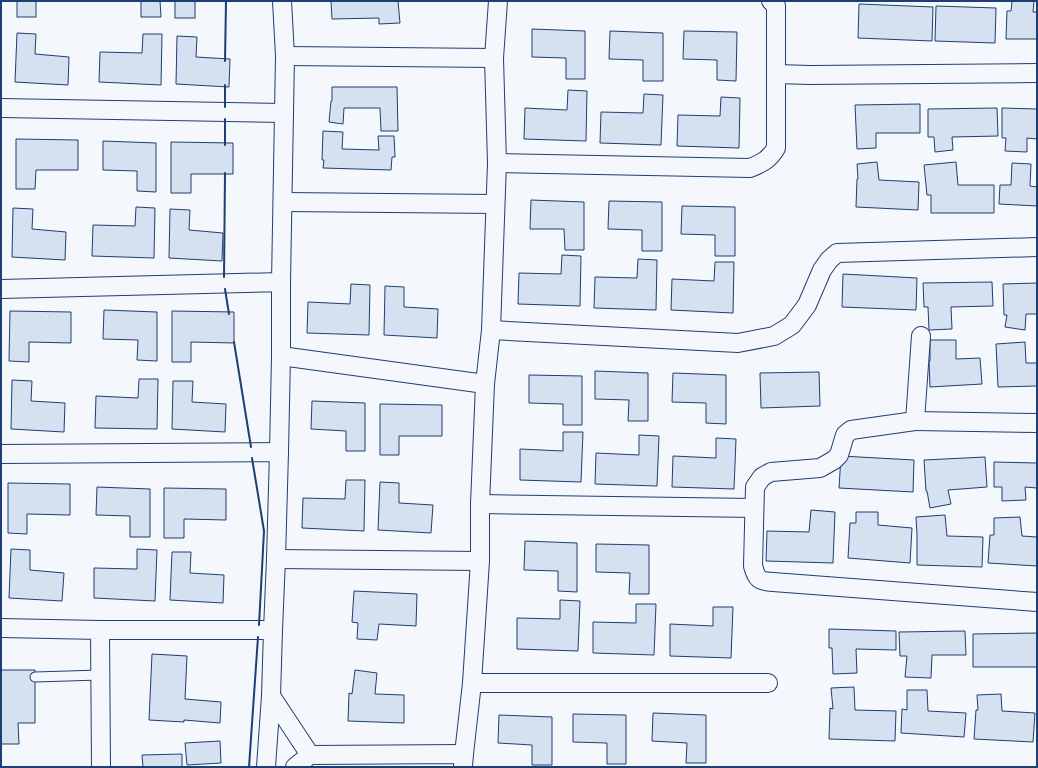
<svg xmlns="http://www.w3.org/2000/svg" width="1038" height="768" viewBox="0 0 1038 768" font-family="'DM Sans',sans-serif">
	<rect width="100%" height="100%" fill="#f4f7fb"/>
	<g fill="#d5e0f0" stroke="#1d3f73">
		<rect x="17" y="1" width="19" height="16"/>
		<path d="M141,1H160L161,17H141Z"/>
		<rect x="175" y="1" width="20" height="17"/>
		<path d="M331,1H398L400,23L379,24V18L332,19Z"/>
		<path d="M1012,1H1034L1033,12H1037V39H1006L1007,11H1011Z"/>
		<path d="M859,4L933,7L932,41L858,38Z"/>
		<path d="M936,6L996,8L995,43L935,41Z"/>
		<path d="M532,29L585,31V79H566V58L532,57Z"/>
		<path d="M610,31L663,33V81H643V60L609,59Z"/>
		<path d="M684,31L737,32L736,81L717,80V60L683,59Z"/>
		<path d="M17,33L36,34L35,54L69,57L68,85L15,82Z"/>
		<path d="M143,34H162L161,85L99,82L100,52L142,53Z"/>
		<path d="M177,36L197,37L196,57L230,59L229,87L176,84Z"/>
		<path d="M332,87H397L398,131H381L380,108H344L343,124L329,122L331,101H332Z"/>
		<path d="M568,90L587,91L586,141L524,139L525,108L567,110Z"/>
		<path d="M644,94L663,95L661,145L600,143L601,112L643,113Z"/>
		<path d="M721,97L740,98L739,148L677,146L678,115L720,116Z"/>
		<path d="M920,104V133H876V148L857,149L855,105Z"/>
		<path d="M997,108L998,136L952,137L953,150L935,152L934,137H928V109Z"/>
		<path d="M1002,108L1037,109V139L1027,138V152L1005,151L1006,138H1002Z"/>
		<path d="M323,131L343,132L342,149L379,150L378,136H394L395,157H392L391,170L323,168L324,160H322Z"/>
		<path d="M16,139L78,140V170H36L35,189H16Z"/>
		<path d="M103,141L156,143V192L137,191V171L103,170Z"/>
		<path d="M171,142L233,143V174H191V193H171Z"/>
		<path d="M877,162L879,180L919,182L918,210L856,207L857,179H858L857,164Z"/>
		<path d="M956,162L958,185H994V213H931V195H927L924,165Z"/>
		<path d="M1012,163L1031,164L1030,186L1037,187V206L999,204L1000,185H1011Z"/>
		<path d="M531,200L584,202V250H565L564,229H530Z"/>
		<path d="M609,201L662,202V251H642V230L608,229Z"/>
		<path d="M682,206L735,207V256H715V235L681,234Z"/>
		<path d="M136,207L155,208L154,258L92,256L93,225L135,226Z"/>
		<path d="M13,208L33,209L32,229L66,232L65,260L12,257Z"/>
		<path d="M170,209L190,210L189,230L223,233L222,261L169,258Z"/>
		<path d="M562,255L581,256L580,306L518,304L519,273L561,274Z"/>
		<path d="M638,259L657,260L656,310L594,308L595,277L637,278Z"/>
		<path d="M715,262H734L733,313L671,310L672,279L714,281Z"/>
		<path d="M843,274L917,278L916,310L842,307Z"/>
		<path d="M992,282L993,306L951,307L952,329L929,330L928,307H924L923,283Z"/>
		<path d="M1037,283V314H1026L1025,330L1005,327L1007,315H1004L1003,284Z"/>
		<path d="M351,284L370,285L369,335L307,333L308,302L350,304Z"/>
		<path d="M385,286L404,287V307L438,309L437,338L384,335Z"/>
		<path d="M104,310L157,312V361L137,360L138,340L103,339Z"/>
		<path d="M10,311L71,312V343L29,342V362L9,361Z"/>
		<path d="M172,311L234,312V343L191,342V362H172Z"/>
		<path d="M930,340H956V359L980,358L982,384L930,387L929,361H930Z"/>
		<path d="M1025,342L1026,363H1037V386L998,387L996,344Z"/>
		<path d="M595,371L648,373V421H628L629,400L595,399Z"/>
		<path d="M819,372L820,406L761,408L760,373Z"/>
		<path d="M673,373L726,375V424L706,423V403L672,402Z"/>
		<path d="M529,375L582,376V425H563V404L529,403Z"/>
		<path d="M139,379H158L157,429L95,428L96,396L138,398Z"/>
		<path d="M12,380L32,381L31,401L65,403L64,432L11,429Z"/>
		<path d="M173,381H193L192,402L226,404L225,432L172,429Z"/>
		<path d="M312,401L365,403V451H346V431L311,429Z"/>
		<path d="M380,404L442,405V436H399V455H380Z"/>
		<path d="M563,432H583L581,482L520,480V449L563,451Z"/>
		<path d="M639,435L659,436L657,486L595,484L596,453L639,455Z"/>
		<path d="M716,438L736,439L734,489L672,487L673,456L716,458Z"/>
		<path d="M841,456L914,460L913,492L839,488Z"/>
		<path d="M985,457L987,487L948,490L951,504L930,508L927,491H926L924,460Z"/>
		<path d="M994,462L1037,463V488L1025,487L1026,500L1002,501V487H994Z"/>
		<path d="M346,480H365L364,531L302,528L303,498L345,499Z"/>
		<path d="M380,482L399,483V503L433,505L431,533L378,530Z"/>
		<path d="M8,483L70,484V515L27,514V534L8,533Z"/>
		<path d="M97,487L150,489V537H130V516L96,515Z"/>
		<path d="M164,488L226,489V520L184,519V538H164Z"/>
		<path d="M811,510L835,512L833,563L766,561L767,531L809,532Z"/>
		<path d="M856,512H878V525L912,528L910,563L848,558L850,523H856Z"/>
		<path d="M945,515L947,536L983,537L982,567L917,565V535L916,517Z"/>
		<path d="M1020,517L1022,536L1037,537V566L988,563L990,535H994V518Z"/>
		<path d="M525,541L577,543V592L558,591V571L524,570Z"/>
		<path d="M596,544L649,545V594H629L630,573L596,572Z"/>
		<path d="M11,549L30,550V570L64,573L62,601L9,598Z"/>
		<path d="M137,549L157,550L155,601L94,598V568L137,569Z"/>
		<path d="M172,552H191L190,573L224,575L223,603L170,600Z"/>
		<path d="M354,591L417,594L416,626L379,624L377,640L357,639L358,623L352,622Z"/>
		<path d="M560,600L580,601L578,651L517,649V618L560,619Z"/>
		<path d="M636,604H656L654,655L593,653V622L636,623Z"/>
		<path d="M713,607H733L731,658L670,656V624L713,626Z"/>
		<path d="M829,629L896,631V650L856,649L857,673L833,674L832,648H829Z"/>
		<path d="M965,631L966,655H932L931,678L905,677L907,656H900L899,632Z"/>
		<path d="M1037,633V667H973V634Z"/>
		<path d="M152,654L187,656L185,699L221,702L220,723L184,720V722L149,720Z"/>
		<path d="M1,670H35V723H18L19,744H1Z"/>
		<path d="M355,670L377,673L375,694L404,695V723L348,721L349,693L352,694Z"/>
		<path d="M854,687L855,710L896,711L895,741L829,739L830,708L833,709L831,688Z"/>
		<path d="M907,690H927L928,711L966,713L964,737L901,733L902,709L907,710Z"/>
		<path d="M1001,694L1002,711L1035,713L1033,742L974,739L976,710H978L977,695Z"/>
		<path d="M653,713L706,715V763H686L687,743L652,741Z"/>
		<path d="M573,714L626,715V764H607V743L573,742Z"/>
		<path d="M499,715L552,717V765H532V745L498,743Z"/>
		<path d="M220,741L221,763L187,765L185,743Z"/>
		<path d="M182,754V767H143L142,755Z"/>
	</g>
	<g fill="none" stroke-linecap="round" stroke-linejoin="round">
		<g stroke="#1d3f73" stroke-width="11">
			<path id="lane" d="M35,677L100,675"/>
		</g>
		<g stroke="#1d3f73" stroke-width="20">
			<g id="street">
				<path d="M285,56L494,58"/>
				<path d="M776,74L810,75L1037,73"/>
				<path d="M1,108L284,113"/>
				<path d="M497,163L750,168C762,163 769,160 776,148V6L771,1"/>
				<path d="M283,202L495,204"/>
				<path d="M281,282L285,56L282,1"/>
				<path d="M1,289L281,282V356L279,452"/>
				<path d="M491,330L738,343L774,336L792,325L807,305L822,270L829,260L837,253L1037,247"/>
				<path d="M921,336L915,421L1037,423"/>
				<path d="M281,356L485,384"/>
				<path d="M915,421L851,430L845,435L839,455L834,460L820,468L771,472L762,477L755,487L753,566C757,579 758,581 773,582L1037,602"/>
				<path d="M1,454L279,452L276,559L273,630"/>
				<path d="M480,504L754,508"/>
				<path d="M276,559L480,561"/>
				<path d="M1,628L100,630L101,767"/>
				<path d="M100,630H273L271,696L266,767"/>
				<path d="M472,683H768"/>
				<path d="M271,696L310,755"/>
				<path d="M464,754L472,683L480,561V504L485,384L491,330L497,163L494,58L498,1"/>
				<path d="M295,767L310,755L464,754L463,766"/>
			</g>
		</g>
		<use href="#lane" stroke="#f4f7fb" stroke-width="9"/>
		<use href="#street" stroke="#f4f7fb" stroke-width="18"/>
		<g stroke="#1d3f73" stroke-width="2">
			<path d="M225,61L226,1"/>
			<path d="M225,107V85"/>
			<path d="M225,145V119"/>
			<path d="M224,277L225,173"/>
			<path d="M225,289L229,314"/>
			<path d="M234,342L251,447"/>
			<path d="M252,458L264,531L259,625"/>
			<path d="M249,767L258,637"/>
		</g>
	</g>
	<rect width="1038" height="768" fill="none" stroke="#1d3f73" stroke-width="4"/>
</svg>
